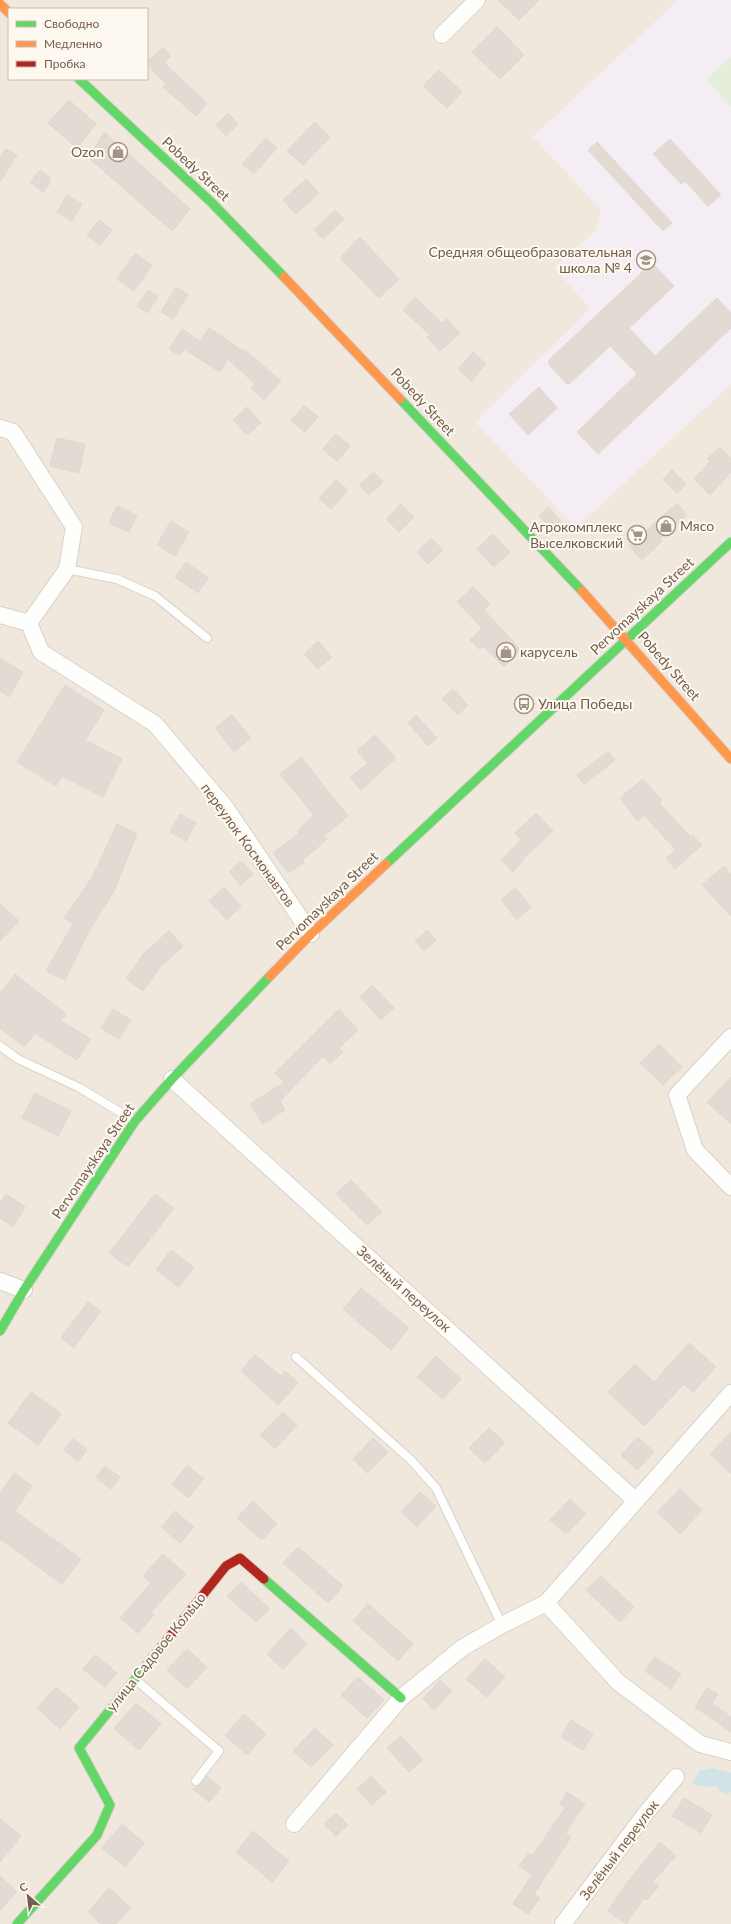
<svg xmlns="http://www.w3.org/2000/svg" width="731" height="1924" viewBox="0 0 731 1924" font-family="Lato,sans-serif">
	<rect width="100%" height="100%" fill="#f7f5ee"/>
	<path fill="#f0e8dc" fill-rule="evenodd" d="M0,0H731V1924H0ZM9,9H147V79H9Z"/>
	<path fill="#f5edf4" d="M678,0H731V384L576,528L475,422L590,308L554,268L596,230L601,210L533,137Z"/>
	<path fill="#e4eed9" d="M731,57V107L706,79Z"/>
	<path fill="#d0e4e8" d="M712,1768L731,1773V1792L725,1795L716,1786L705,1787L692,1784L699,1771Z"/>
	<g fill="#e2dbd3" stroke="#e0d8d0">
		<path d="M498,0H539L519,20Z"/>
		<path d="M497,27L524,55L500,79L472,52Z"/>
		<path d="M163,47L171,56L164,63L207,103L196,116L163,87L166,84L147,64V62Z"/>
		<path d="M439,70L462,92L447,108L423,86Z"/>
		<path d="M69,100L96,124L77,148L48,123Z"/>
		<path d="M228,113L238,124L226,136L216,125Z"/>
		<path d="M315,122L330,137L303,165L287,151Z"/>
		<path d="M104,132L190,209L172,231L89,158Z"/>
		<path d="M266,138L277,148L254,174L242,164Z"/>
		<path d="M670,139L721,195L708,206L685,181L681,184L653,154Z"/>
		<path d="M597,142L672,223L663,231L588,150Z"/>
		<path d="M6,149L17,155L0,182V158Z"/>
		<path d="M40,170L50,178V183L43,192L30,182Z"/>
		<path d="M306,179L319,193L296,214L283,200Z"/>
		<path d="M67,195L82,204L72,221L57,212Z"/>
		<path d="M335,210L344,219L323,239L314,230Z"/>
		<path d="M99,220L112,230L100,245L87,235Z"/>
		<path d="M360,237L399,279L379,298L340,258Z"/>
		<path d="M135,253L152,265L134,291L117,279Z"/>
		<path d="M652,263L674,286L629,328L655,356L717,298L731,313V328L598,454L577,432L637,374L610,346L568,385L549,365V360Z"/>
		<path d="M176,287L188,295L173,319L161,312Z"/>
		<path d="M148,290L158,297L147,313L137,306Z"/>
		<path d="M415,297L442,323L447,319L460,333L440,351L427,337L430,335L403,310Z"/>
		<path d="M209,328L243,351L245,350L281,381L264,400L251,388L255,384L228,359L220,372L184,349L179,355L169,349L182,329L200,341Z"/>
		<path d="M473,352L486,364L471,381L458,369Z"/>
		<path d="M539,387L557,408L528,435L509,414Z"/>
		<path d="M304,405L318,417L305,432L291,421Z"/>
		<path d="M247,407L261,423L247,435L233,420Z"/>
		<path d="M336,434L350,446L337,461L323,449Z"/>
		<path d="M57,438L85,444L79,473L50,466Z"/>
		<path d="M720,447L731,459V472L710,495L694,479L710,462L707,459Z"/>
		<path d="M672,470L686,484L677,493L663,479Z"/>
		<path d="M374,472L383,482L369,495L359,485Z"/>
		<path d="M336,480L348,490L331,509L319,498Z"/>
		<path d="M677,503L687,515L660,539L662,541L642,560L629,546Z"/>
		<path d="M401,504L414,517L399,532L386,519Z"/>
		<path d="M117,506L137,515L129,532L109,523Z"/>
		<path d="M548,507L561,521L552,529L539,516Z"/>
		<path d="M171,521L189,532L175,556L157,545Z"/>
		<path d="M493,534L510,552L494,567L477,549Z"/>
		<path d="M431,538L443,550L428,564L417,552Z"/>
		<path d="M186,562L208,578L198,593L175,577Z"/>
		<path d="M473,587L490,604L484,610L521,650L504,667L483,646L479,649L470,640L482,628L457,602Z"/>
		<path d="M318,641L332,657L318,669L304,654Z"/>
		<path d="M0,658L23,672L9,697L0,691Z"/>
		<path d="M65,685L104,710L85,740L122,759L103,797L62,776L56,786L17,762Z"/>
		<path d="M453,689L468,705L458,715L442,699Z"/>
		<path d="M232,715L251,738L234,752L215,728Z"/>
		<path d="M416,715L437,738L428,746L408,723Z"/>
		<path d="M375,735L396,758L361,790L350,777L368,763L357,751Z"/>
		<path d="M608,751L615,760L584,784L577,775Z"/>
		<path d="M301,757L348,816L324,836L327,839L303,860L304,862L288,873L273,853L299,833L297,831L314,815L280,774Z"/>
		<path d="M643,779L662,801L659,803L691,837L693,835L702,845L675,869L666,858L676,850L644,815L637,821L620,798Z"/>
		<path d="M536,813L553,831L522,860L523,861L513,872L501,860L521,840L515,833Z"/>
		<path d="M180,814L196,823L186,841L170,832Z"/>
		<path d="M117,824L137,834L114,891L88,933L65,980L46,971L73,924L64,918L92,878Z"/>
		<path d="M241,861L253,874L241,885L229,872Z"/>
		<path d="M724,866L731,874V916L702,885Z"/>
		<path d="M224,887L241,906L227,920L209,901Z"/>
		<path d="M515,888L531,907L517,920L501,900Z"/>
		<path d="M0,904L19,921L0,941Z"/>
		<path d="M427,930L436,940L424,951L415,941Z"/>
		<path d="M169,931L183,946L160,967L143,991L126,979L144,953Z"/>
		<path d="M15,974L66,1014L61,1021L91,1039L77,1060L35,1033L24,1047L0,1028V993Z"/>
		<path d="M372,985L394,1008L381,1020L360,997Z"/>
		<path d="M113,1009L131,1020L119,1039L101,1028Z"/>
		<path d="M339,1009L358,1030L339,1048L343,1052L330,1064L323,1056L280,1101L285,1110L263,1124L250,1104L285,1082L275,1073Z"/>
		<path d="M659,1044L682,1067L663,1085L640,1063Z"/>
		<path d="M731,1077V1124L707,1102Z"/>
		<path d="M35,1093L71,1111L58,1136L22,1118Z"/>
		<path d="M351,1180L382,1212L367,1225L336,1194Z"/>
		<path d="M6,1194L25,1207L13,1227L0,1218V1203Z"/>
		<path d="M155,1194L174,1208L128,1267L109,1253Z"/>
		<path d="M171,1250L194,1267L179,1287L156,1270Z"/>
		<path d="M361,1288L409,1328L391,1350L343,1309Z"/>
		<path d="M88,1302L101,1311L74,1348L61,1338Z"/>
		<path d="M689,1343L716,1367L693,1392L684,1384L644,1426L608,1392L635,1364L654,1382Z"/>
		<path d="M255,1355L281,1376L285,1371L298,1383L278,1405L241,1371Z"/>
		<path d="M436,1356L461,1379L443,1399L417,1377Z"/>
		<path d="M31,1392L61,1414L38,1445L8,1423Z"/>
		<path d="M283,1412L297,1425L275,1449L260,1435Z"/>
		<path d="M489,1428L505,1443L485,1463L469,1448Z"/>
		<path d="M731,1432V1474L710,1454Z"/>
		<path d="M638,1437L654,1452L637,1470L621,1455Z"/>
		<path d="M373,1438L388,1452L367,1473L353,1459Z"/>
		<path d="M73,1439L87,1450L78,1462L64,1450Z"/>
		<path d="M187,1465L204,1479L188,1498L172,1484Z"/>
		<path d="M105,1466L120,1477L111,1489L96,1477Z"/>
		<path d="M14,1473L32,1486L15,1511L81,1559L62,1584L0,1539V1493Z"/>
		<path d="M680,1489L702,1510L680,1534L657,1512Z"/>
		<path d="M420,1492L436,1506L417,1527L401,1512Z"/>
		<path d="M570,1499L586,1514L566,1534L550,1520Z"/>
		<path d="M253,1501L277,1524L262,1540L237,1518Z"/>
		<path d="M175,1511L194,1527L180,1543L161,1527Z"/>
		<path d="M298,1547L343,1586L328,1603L283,1563Z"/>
		<path d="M163,1554L186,1574L151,1612L154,1615L138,1633L120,1618L151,1583L143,1576Z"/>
		<path d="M601,1576L634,1607L620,1622L586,1590Z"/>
		<path d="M241,1582L270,1609L256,1622L227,1596Z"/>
		<path d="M368,1604L413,1644L398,1661L353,1621Z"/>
		<path d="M291,1628L307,1644L283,1669L267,1654Z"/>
		<path d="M187,1649L207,1667L187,1689L167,1670Z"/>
		<path d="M95,1655L117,1673L105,1687L83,1669Z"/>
		<path d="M655,1657L681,1674L671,1689L645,1671Z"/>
		<path d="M485,1659L505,1677L487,1697L466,1679Z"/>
		<path d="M358,1677L384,1700L367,1718L341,1695Z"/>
		<path d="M440,1680L452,1691L434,1710L423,1699Z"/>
		<path d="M56,1687L79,1707L60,1729L37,1708Z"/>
		<path d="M707,1688L718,1694L712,1703L731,1717V1732L695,1707Z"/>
		<path d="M136,1703L161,1724L139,1750L114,1729Z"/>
		<path d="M244,1714L266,1734L247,1755L225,1735Z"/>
		<path d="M571,1720L593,1734L583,1750L561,1737Z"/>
		<path d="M315,1728L333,1745L311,1767L293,1751Z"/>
		<path d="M401,1736L423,1760L409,1772L387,1748Z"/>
		<path d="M207,1776L221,1788L209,1802L193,1789L200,1785Z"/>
		<path d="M371,1776L386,1792L372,1805L357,1789Z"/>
		<path d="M567,1792L585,1804L565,1833L571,1837L534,1894L540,1898L528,1914L513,1904L532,1875L519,1866L528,1854L532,1856L565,1808L560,1804Z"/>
		<path d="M684,1798L712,1815L701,1833L672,1816Z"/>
		<path d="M336,1813L348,1825L336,1836L324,1824Z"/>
		<path d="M0,1819L21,1836L0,1862Z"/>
		<path d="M122,1824L144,1843L125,1867L102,1848Z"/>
		<path d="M253,1831L289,1861L272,1882L236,1852Z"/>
		<path d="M660,1842L676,1856L653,1881L659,1886L647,1900L644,1898L626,1924L608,1911L626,1884Z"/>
		<path d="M0,1876L17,1892L0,1910Z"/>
		<path d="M109,1888L131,1908L116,1924H101L88,1912Z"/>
	</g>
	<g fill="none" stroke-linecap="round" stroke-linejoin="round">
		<g stroke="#d7d2cc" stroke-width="10">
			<g id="lane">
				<path d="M67,569L117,579L155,596L207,638"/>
				<path d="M0,1046L18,1059L78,1087L135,1121"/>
				<path d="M296,1357L411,1460L436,1488L502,1625"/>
				<path d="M136,1680L219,1751L196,1781"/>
			</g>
		</g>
		<g stroke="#d7d2cc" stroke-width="18">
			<g id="street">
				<path d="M442,35L477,0"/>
				<path d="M0,428L13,432L74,527L67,569L29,623"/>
				<path d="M0,615L29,623L41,652L155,724L226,808L311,934"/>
				<path d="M731,1037L677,1095L695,1150L731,1187"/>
				<path d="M172,1079L635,1500"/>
				<path d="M0,1281L24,1290"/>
				<path d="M546,1603L618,1682L700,1744L731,1752"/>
				<path d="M294,1824L401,1698L462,1648L502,1625L546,1603L731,1393"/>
				<path d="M563,1924L646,1813L676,1777"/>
			</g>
		</g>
		<g stroke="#d8d2cb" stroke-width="11">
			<g id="fast">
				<path d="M79,79L211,202L284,277"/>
				<path d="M400,399L582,591"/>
				<path d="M386,864L731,542"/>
				<path d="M0,1331L24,1290L135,1121L172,1079L270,976"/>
				<path d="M264,1579L401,1698"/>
				<path d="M17,1924L97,1835L110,1805L79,1748L162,1646"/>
			</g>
		</g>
		<g stroke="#d8d2cb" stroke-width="11">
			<g id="slow">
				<path d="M0,4L9,13"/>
				<path d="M284,277L400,399"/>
				<path d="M582,591L731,759"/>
				<path d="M270,976L311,934L386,864"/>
			</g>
		</g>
		<g stroke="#d8d2cb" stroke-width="11">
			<path id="jam" d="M162,1646L226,1566L240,1558L264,1579"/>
		</g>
		<use href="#lane" stroke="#fefefc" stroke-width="8"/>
		<use href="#street" stroke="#fefefc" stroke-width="16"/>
		<use href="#fast" stroke="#63d668" stroke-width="9"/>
		<use href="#slow" stroke="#ff974d" stroke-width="9"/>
		<use href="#jam" stroke="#b3261e" stroke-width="9"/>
	</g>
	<defs>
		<g id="shop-ring" transform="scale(1)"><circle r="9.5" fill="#fef9f0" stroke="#a29386" stroke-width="1.5"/><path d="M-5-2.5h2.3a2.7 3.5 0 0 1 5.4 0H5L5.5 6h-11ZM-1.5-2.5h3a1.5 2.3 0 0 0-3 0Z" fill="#a29386"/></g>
		<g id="school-ring" transform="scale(1)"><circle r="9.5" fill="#fef9f0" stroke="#a29386" stroke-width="1.5"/><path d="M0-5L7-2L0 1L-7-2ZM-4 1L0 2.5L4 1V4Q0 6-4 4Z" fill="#a29386"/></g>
		<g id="supermarket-ring" transform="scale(1)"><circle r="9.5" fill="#fef9f0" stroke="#a29386" stroke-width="1.5"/><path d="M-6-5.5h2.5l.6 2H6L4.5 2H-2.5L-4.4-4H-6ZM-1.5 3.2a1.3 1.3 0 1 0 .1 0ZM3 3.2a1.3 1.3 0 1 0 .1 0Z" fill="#a29386"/></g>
		<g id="bus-ring" transform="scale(1)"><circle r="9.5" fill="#fef9f0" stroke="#a29386" stroke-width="1.5"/><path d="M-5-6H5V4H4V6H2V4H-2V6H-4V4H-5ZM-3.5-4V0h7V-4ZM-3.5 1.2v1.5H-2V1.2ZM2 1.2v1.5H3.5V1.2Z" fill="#a29386"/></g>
	</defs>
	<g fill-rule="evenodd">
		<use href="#shop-ring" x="118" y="152"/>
		<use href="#school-ring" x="646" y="260"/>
		<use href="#shop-ring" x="666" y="526"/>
		<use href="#supermarket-ring" x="637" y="535"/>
		<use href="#shop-ring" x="506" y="652"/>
		<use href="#bus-ring" x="524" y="704"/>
	</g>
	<g text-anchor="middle" stroke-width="4" stroke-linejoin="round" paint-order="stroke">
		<g font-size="14" fill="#755e4e" stroke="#fef9f0" text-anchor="end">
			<text x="104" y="157">Ozon</text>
			<text x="632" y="257">Средняя общеобразовательная<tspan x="632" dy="16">школа № 4</tspan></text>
			<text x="680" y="531" text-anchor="start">Мясо</text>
			<text x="623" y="532">Агрокомплекс<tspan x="623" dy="16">Выселковский</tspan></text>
			<text x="520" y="657" text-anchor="start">карусель</text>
			<text x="538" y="709" text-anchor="start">Улица Победы</text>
		</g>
		<g font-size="14" fill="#755e4e" stroke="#fef9f0">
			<text transform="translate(196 169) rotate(43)" y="5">Pobedy Street</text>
			<text transform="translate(423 402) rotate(47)" y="5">Pobedy Street</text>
			<text transform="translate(642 606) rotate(-43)" y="5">Pervomayskaya Street</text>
			<text transform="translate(669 666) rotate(49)" y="5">Pobedy Street</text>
			<text transform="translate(248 845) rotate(54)" y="5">переулок Космонавтов</text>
			<text transform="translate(327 901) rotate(-44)" y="5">Pervomayskaya Street</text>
			<text transform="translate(93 1161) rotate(-56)" y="5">Pervomayskaya Street</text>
			<text transform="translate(404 1289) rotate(42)" y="5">Зелёный переулок</text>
			<text transform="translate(156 1652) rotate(-51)" y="5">улица Садовое Кольцо</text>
			<text transform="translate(619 1850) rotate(-53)" y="5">Зелёный переулок</text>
		</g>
	</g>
	<rect x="8" y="8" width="140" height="72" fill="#fef9f0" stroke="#c7bbaf"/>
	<rect x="16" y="21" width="20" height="6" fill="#63d668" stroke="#c7bbaf"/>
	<text x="44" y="28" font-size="12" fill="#755e4e">Свободно</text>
	<rect x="16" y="41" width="20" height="6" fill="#ff974d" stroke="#c7bbaf"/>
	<text x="44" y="48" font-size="12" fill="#755e4e">Медленно</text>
	<rect x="16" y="61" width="20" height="6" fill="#b3261e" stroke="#c7bbaf"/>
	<text x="44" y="68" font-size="12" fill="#755e4e">Пробка</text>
	<g transform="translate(28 1896) rotate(332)" stroke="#fef9f0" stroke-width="3" paint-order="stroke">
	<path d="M0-3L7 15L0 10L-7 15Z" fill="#755e4e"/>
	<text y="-6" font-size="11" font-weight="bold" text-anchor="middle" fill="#755e4e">С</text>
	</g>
</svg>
